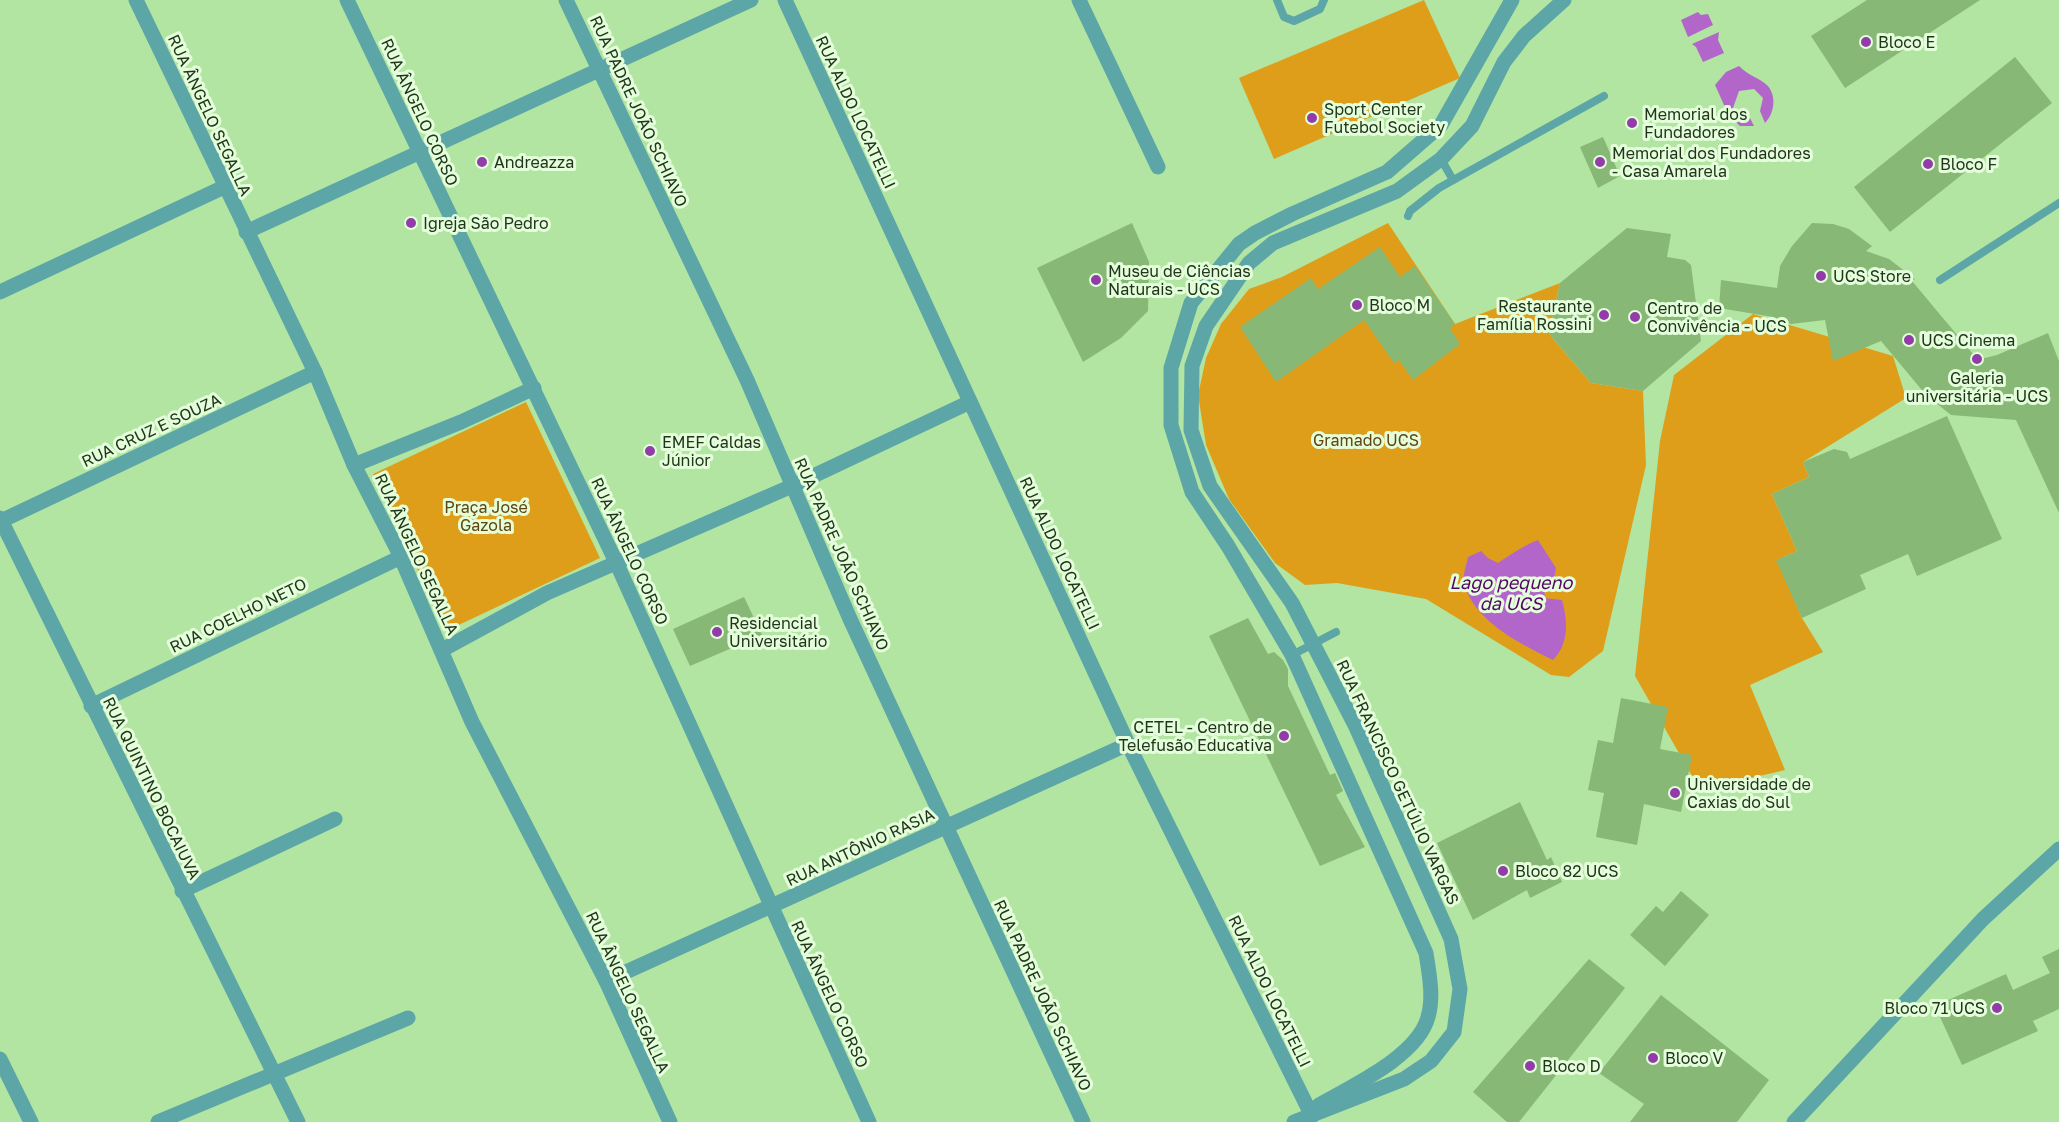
<svg xmlns="http://www.w3.org/2000/svg" width="2059" height="1122" viewBox="0 0 2059 1122" font-family="'Golos Text',sans-serif">
	<rect width="100%" height="100%" fill="#b2e5a1"/>
	<g fill="#df9e19">
		<path d="M1424,0L1460,78L1274,159L1239,78Z"/>
		<path d="M1388,223L1455,324L1560,283L1549,334L1591,383L1643,391L1646,465L1603,651L1569,677L1551,675L1426,599L1337,583L1305,585L1275,563L1229,499L1206,445L1198,395L1206,358L1221,324L1249,289L1282,277Z"/>
		<path d="M1753,314L1893,356L1906,398L1803,462L1809,477L1772,494L1797,551L1777,560L1802,618L1823,652L1750,685L1785,770L1700,790L1635,676L1660,441L1674,375Z"/>
		<path d="M526,402L600,558L446,631L373,474Z"/>
	</g>
	<g fill="#b366ca">
		<path d="M1698,12L1701,15L1708,14L1713,25L1688,37L1681,20Z"/>
		<path d="M1719,32L1718,40L1724,53L1703,62L1696,47L1692,44Z"/>
		<path d="M1739,66C1747,75 1760,78 1768,86C1777,97 1774,114 1765,123L1760,111L1763,98L1754,89L1739,91L1733,108L1743,118H1750L1754,126H1740L1729,116L1715,85L1726,72Z"/>
		<path d="M1538,540L1556,568L1554,578L1547,579L1544,598L1562,600C1568,621 1569,644 1553,660C1522,645 1465,617 1464,576C1464,570 1467,563 1468,557L1481,551L1488,558L1498,563C1511,554 1523,546 1538,540Z"/>
	</g>
	<g fill="#87b876">
		<path d="M1867,0H1980L1845,88L1811,36Z"/>
		<path d="M2015,57L2052,103L1890,232L1854,187Z"/>
		<path d="M1603,137L1620,176L1598,188L1580,147Z"/>
		<path d="M1132,223L1149,262L1148,311L1121,338L1083,362L1037,268Z"/>
		<path d="M1812,223L1833,224L1849,229L1872,246L1866,251L1889,259L1915,279L1912,281L1973,354L1985,358L1997,355L2048,333L2059,361V513L2016,420L1951,415L1926,395L1881,341L1833,361L1825,320L1791,324L1773,317L1719,308L1721,280L1777,288L1780,266L1792,246Z"/>
		<path d="M1627,228L1671,234L1667,257L1685,260L1691,265L1701,341L1643,391L1591,383L1549,334L1560,283Z"/>
		<path d="M1380,247L1400,277L1415,266L1455,324L1450,328L1460,344L1413,380L1399,360L1394,363L1364,320L1276,382L1240,327L1311,278L1318,289Z"/>
		<path d="M1947,416L2002,539L1917,576L1908,554L1860,575L1866,589L1802,618L1776,560L1797,551L1772,494L1809,477L1803,462L1834,449L1847,452L1850,459Z"/>
		<path d="M744,597L762,635L690,666L673,629Z"/>
		<path d="M1248,618L1268,654L1274,652L1283,660L1288,669V686L1330,775L1335,773L1343,791L1336,795L1365,847L1320,866L1209,636Z"/>
		<path d="M1621,698L1668,707L1660,749L1692,755L1681,812L1644,804L1637,845L1596,837L1604,793L1588,790L1598,740L1613,743Z"/>
		<path d="M1520,802L1547,860L1551,857L1562,882L1530,898L1527,890L1473,920L1437,843Z"/>
		<path d="M1681,891L1709,915L1665,966L1630,935L1656,906L1663,912Z"/>
		<path d="M2059,949V1009L2033,1021L2038,1031L1962,1065L1935,1006L2006,974L2013,990L2050,973L2042,957Z"/>
		<path d="M1589,959L1625,988L1519,1122H1507L1473,1092Z"/>
		<path d="M1661,995L1769,1080L1737,1122H1630L1644,1104L1599,1073Z"/>
	</g>
	<g fill="none" stroke-linecap="round" stroke-linejoin="round">
		<g stroke="#5da6a8" stroke-width="8">
			<path d="M1277,0L1284,17L1294,21L1320,9L1324,0"/>
			<path d="M1441,159L1453,180"/>
			<path d="M1408,216L1410,211L1439,188L1604,96"/>
			<path d="M1940,280L2059,203"/>
			<path d="M1292,655L1336,632"/>
		</g>
		<g stroke="#5da6a8" stroke-width="15">
			<path d="M136,0L315,372L354,465L398,551L472,722L606,981L670,1122"/>
			<path d="M347,0L616,562L869,1122"/>
			<path d="M566,0L747,380L850,619L1083,1122"/>
			<path d="M785,0L1128,744L1312,1116"/>
			<path d="M1079,0L1158,167"/>
			<path d="M246,232L751,0"/>
			<path d="M0,292L224,187"/>
			<path d="M354,465L461,422L534,388"/>
			<path d="M0,518L298,1122"/>
			<path d="M1,521L315,372"/>
			<path d="M442,650L547,593L792,486L970,402"/>
			<path d="M91,706L401,557"/>
			<path d="M182,891L335,819"/>
			<path d="M606,981L1128,744"/>
			<path d="M0,1059L31,1122"/>
			<path d="M1319,1105C1352,1086 1418,1056 1428,1017C1434,997 1429,973 1426,953L1292,655L1228,546L1192,492L1171,425V368L1191,303L1239,244L1255,233L1292,214L1387,172L1441,125L1512,0"/>
			<path d="M158,1122L408,1018"/>
			<path d="M1294,1122L1404,1079L1431,1061L1454,1032L1460,989L1451,939L1355,725L1292,603L1210,486L1191,430L1192,366L1206,326L1249,263L1273,243L1397,191L1441,159L1472,126L1504,62L1524,36L1564,0"/>
			<path d="M1794,1122L1983,919L2059,849"/>
		</g>
	</g>
	<g fill="#913ca9" stroke="#e4fedc" stroke-width="2">
		<circle cx="1866" cy="42" r="6"/>
		<circle cx="1312" cy="118" r="6"/>
		<circle cx="1632" cy="123" r="6"/>
		<circle cx="482" cy="162" r="6"/>
		<circle cx="1600" cy="162" r="6"/>
		<circle cx="1928" cy="164" r="6"/>
		<circle cx="411" cy="223" r="6"/>
		<circle cx="1821" cy="276" r="6"/>
		<circle cx="1096" cy="280" r="6"/>
		<circle cx="1357" cy="305" r="6"/>
		<circle cx="1604" cy="315" r="6"/>
		<circle cx="1635" cy="317" r="6"/>
		<circle cx="1909" cy="340" r="6"/>
		<circle cx="1977" cy="359" r="6"/>
		<circle cx="650" cy="451" r="6"/>
		<circle cx="717" cy="632" r="6"/>
		<circle cx="1284" cy="736" r="6"/>
		<circle cx="1675" cy="793" r="6"/>
		<circle cx="1503" cy="871" r="6"/>
		<circle cx="1997" cy="1008" r="6"/>
		<circle cx="1653" cy="1058" r="6"/>
		<circle cx="1530" cy="1066" r="6"/>
	</g>
	<g text-anchor="middle" stroke-width="6" stroke-linejoin="round" paint-order="stroke">
		<g font-size="16" fill="#21351a" stroke="#e4fedc" text-anchor="start">
			<text x="1878" y="48">Bloco E</text>
			<text x="1324" y="115">Sport Center<tspan x="1324" dy="18">Futebol Society</tspan></text>
			<text x="1644" y="120">Memorial dos<tspan x="1644" dy="18">Fundadores</tspan></text>
			<text x="1612" y="159">Memorial dos Fundadores<tspan x="1612" dy="18">- Casa Amarela</tspan></text>
			<text x="494" y="168">Andreazza</text>
			<text x="1940" y="170">Bloco F</text>
			<text x="423" y="229">Igreja São Pedro</text>
			<text x="1108" y="277">Museu de Ciências<tspan x="1108" dy="18">Naturais - UCS</tspan></text>
			<text x="1833" y="282">UCS Store</text>
			<text x="1369" y="311">Bloco M</text>
			<text x="1592" y="312" text-anchor="end">Restaurante<tspan x="1592" dy="18">Família Rossini</tspan></text>
			<text x="1647" y="314">Centro de<tspan x="1647" dy="18">Convivência - UCS</tspan></text>
			<text x="1921" y="346">UCS Cinema</text>
			<text x="1977" y="384" text-anchor="middle">Galeria<tspan x="1977" dy="18">universitária - UCS</tspan></text>
			<text x="662" y="448">EMEF Caldas<tspan x="662" dy="18">Júnior</tspan></text>
			<text x="729" y="629">Residencial<tspan x="729" dy="18">Universitário</tspan></text>
			<text x="1272" y="733" text-anchor="end">CETEL - Centro de<tspan x="1272" dy="18">Telefusão Educativa</tspan></text>
			<text x="1687" y="790">Universidade de<tspan x="1687" dy="18">Caxias do Sul</tspan></text>
			<text x="1515" y="877">Bloco 82 UCS</text>
			<text x="1985" y="1014" text-anchor="end">Bloco 71 UCS</text>
			<text x="1665" y="1064">Bloco V</text>
			<text x="1542" y="1072">Bloco D</text>
		</g>
		<g font-size="16" fill="#21351a" stroke="#e4fedc">
			<text transform="translate(639 111) rotate(65)" y="6">RUA PADRE JOÃO SCHIAVO</text>
			<text transform="translate(420 112) rotate(65)" y="6">RUA ÂNGELO CORSO</text>
			<text transform="translate(856 112) rotate(65)" y="6">RUA ALDO LOCATELLI</text>
			<text transform="translate(210 115) rotate(65)" y="6">RUA ÂNGELO SEGALLA</text>
			<text transform="translate(151 430) rotate(-25)" y="6">RUA CRUZ E SOUZA</text>
			<text transform="translate(630 551) rotate(65)" y="6">RUA ÂNGELO CORSO</text>
			<text transform="translate(1060 553) rotate(65)" y="6">RUA ALDO LOCATELLI</text>
			<text transform="translate(417 554) rotate(65)" y="6">RUA ÂNGELO SEGALLA</text>
			<text transform="translate(842 554) rotate(66)" y="6">RUA PADRE JOÃO SCHIAVO</text>
			<text transform="translate(238 615) rotate(-26)" y="6">RUA COELHO NETO</text>
			<text transform="translate(1398 782) rotate(65)" y="6">RUA FRANCISCO GETÚLIO VARGAS</text>
			<text transform="translate(152 788) rotate(64)" y="6">RUA QUINTINO BOCAIUVA</text>
			<text transform="translate(860 847) rotate(-25)" y="6">RUA ANTÔNIO RASIA</text>
			<text transform="translate(1270 991) rotate(64)" y="6">RUA ALDO LOCATELLI</text>
			<text transform="translate(628 992) rotate(65)" y="6">RUA ÂNGELO SEGALLA</text>
			<text transform="translate(830 994) rotate(65)" y="6">RUA ÂNGELO CORSO</text>
			<text transform="translate(1043 995) rotate(65)" y="6">RUA PADRE JOÃO SCHIAVO</text>
		</g>
		<g font-size="16" fill="#61440e" stroke="#e4fedc">
			<text x="1366" y="446">Gramado UCS</text>
			<text x="486" y="513">Praça José<tspan x="486" dy="18">Gazola</tspan></text>
		</g>
		<g font-size="18" font-style="italic" fill="#540567" stroke="#e4fedc">
			<text x="1511" y="589">Lago pequeno<tspan x="1511" dy="21">da UCS</tspan></text>
		</g>
	</g>
</svg>
